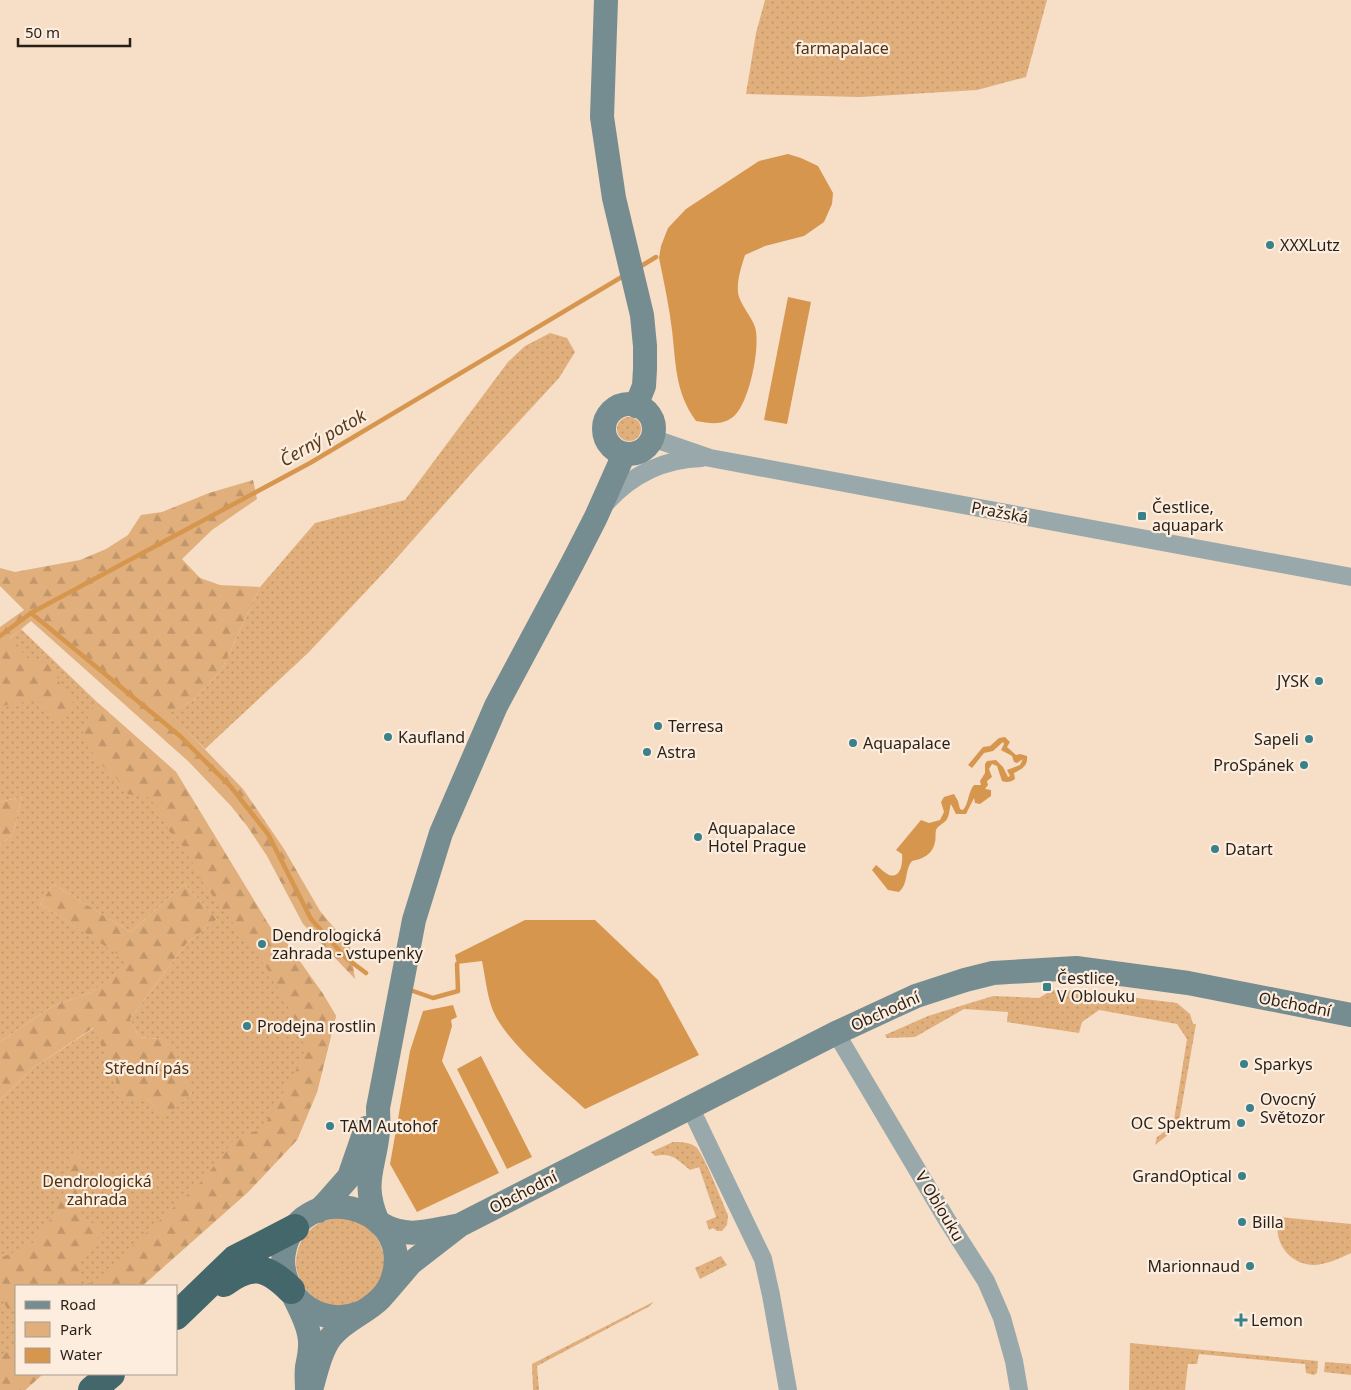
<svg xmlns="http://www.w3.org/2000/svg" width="1351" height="1390" viewBox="0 0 1351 1390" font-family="'Noto Sans',sans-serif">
	<defs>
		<pattern id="green-dots" width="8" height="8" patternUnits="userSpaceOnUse" patternTransform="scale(1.25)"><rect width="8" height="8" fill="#e1af7c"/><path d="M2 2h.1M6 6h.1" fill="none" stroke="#c1966a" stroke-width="1.8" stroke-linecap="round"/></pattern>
		<pattern id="forest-firs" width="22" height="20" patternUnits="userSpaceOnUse" patternTransform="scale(1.25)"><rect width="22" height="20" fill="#e1af7c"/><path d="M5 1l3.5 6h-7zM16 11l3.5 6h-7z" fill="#c1966a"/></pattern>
	</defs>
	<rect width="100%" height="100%" fill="#f6dec7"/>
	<g fill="url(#green-dots)">
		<path d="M765,0H1047L1026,77L977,90L860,97L746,94L756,33Z"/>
		<path d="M550,333L567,338L575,352L559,378L476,468L388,568L308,653L205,749L169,713L194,700L222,669L260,587L315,523L405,500L508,362L525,346Z"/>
		<circle cx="629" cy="429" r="12"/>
		<path d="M21,629L98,703L176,772L275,935L278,939H284L323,994L336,1016L317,1092L297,1140L248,1192L142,1286H16V1374H43L25,1390H0V1100L33,1068L94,1028L116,1076V1090L147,1098L164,1117L192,1093L162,1039L139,1037L130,1019L186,944L217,919L184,884L131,932L53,884L40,904L131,962L92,992L51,1007L0,1042V845L13,834L22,797L0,802V647Z"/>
		<path d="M1052,990L1080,991L1177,1003L1190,1014L1193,1024H1196L1178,1127L1155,1145L1157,1137L1173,1126L1187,1039L1177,1024L1099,1010L1082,1022L1079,1033L1007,1022L1008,1012L964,1009L915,1037L887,1038L885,1035L928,1016L993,996L1039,998Z"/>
		<path d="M673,1142C681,1142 689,1142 696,1147C704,1154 722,1202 728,1215L727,1225L722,1231H717L713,1228L709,1230L706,1221L716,1217L699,1167L690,1170C678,1160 672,1152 655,1156L651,1152Z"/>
		<path d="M1279,1217L1351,1224V1253C1340,1258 1326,1265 1313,1265C1288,1264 1272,1240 1279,1217Z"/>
		<circle cx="340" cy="1262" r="44"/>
		<path d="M721,1256L727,1265L700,1279L695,1268Z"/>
		<path d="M653,1302L650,1306L537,1366L539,1390H533L532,1364Z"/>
		<path d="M1130,1343L1318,1361L1317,1373L1314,1375L1306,1373L1305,1364L1199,1354L1197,1364H1188L1185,1390H1129Z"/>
		<path d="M1325,1362L1351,1364V1375L1324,1372Z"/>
	</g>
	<g fill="url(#forest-firs)">
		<path d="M253,480L257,499L212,530L182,559L200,578L220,585L260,587L222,669L194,700L170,713L243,789L284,849L320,911L350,947L355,979L303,924L267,856L247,826L231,806L189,762L31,621L9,639L14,640L26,657L37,664L44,661L54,669L63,692L72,699L74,708L60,722L47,713L39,698C24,705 13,700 0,708V627L24,610L0,586V568L15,572L80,560L106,549L128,535L141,515L162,512L209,493Z"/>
		<path d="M98,703L176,772L275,935L278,939H284L323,994L336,1016L317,1092L297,1140L248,1192L142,1286H16V1313L6,1307L0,1290V1258L31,1245L50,1220L64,1191L72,1154L76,1146L83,1166L77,1172L82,1199L79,1218L106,1228L80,1260L79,1286L94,1282L203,1180L234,1140L263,1128L304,1056L302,1032L268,970L195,872L190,854L170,832L150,798L127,794L116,777L110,775L81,738L91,709Z"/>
		<path d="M22,797L13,834L0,845V802Z"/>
		<path d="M53,884L131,932L184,884L217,919L186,944L130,1019L139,1037L162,1039L183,1065L192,1093L164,1118L148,1099H127L116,1090V1076L93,1028L33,1068L0,1100V1042L51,1007L92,992L130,962L40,904Z"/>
		<path d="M16,1344V1374H43L25,1390H0V1358Z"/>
	</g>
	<g fill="#d7964e">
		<path d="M788,154L801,158L818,166L833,193L832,204L824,222L804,236L765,246L745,255C741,268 737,279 738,293C740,304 751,316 755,327C761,346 749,405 733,417C721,426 710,423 696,421C675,392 676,364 672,330C669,306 664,282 659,258L661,246L668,228L686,209L759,161Z"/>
		<path d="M788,297L811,302L787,424L764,420Z"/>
		<path d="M1005,737L1010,742L1007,747L1016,755L1020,754L1027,756C1028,766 1022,769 1014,773L1015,779C1011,782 1007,783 1002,781L997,766L992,764L989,769L992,777L987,781L988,785L985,789L991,790V796L980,804L975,803L974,798L966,814H956L951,804C949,809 950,814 947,819C945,823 938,825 936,830C935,834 936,839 935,842C933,854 923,859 912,861C904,871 909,883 899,892L888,890L872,870L876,865C880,868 885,873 889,875C901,879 903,862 902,854L896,850L921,820L929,823L940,820L944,812L941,802L944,797L954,794L958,801L960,809L963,810C969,803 968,792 974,785H981L980,781L985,773V764L987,761L996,760L1003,767L1008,777L1010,776L1007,770L1020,765L1023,759L1017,763L1014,762L1012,756L1001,750L1004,744L1003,742L993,751L984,753L972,768L968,765L983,747L990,746L999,738Z"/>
		<path d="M525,920H595L658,980L699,1055L585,1109C557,1083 515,1050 496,1017C487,1000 486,980 482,961L457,964L455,955Z"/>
		<path d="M453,1005L457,1017L451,1020L452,1026L442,1061L499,1173L417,1212L390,1164L410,1051L423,1011Z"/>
		<path d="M481,1056L532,1157L507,1169L457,1069Z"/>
	</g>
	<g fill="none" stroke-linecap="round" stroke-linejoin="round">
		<g stroke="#d7964e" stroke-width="4.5">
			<path d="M638,268L656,257"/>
			<path d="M31,613L180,736L231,787L268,834L311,919L346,958L366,973"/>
			<path d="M0,636L31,613L310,463L625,275"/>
			<path d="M413,991L433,998L458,991L457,964"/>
		</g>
		<g stroke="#99a9ab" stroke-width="18">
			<path d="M652,438L710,458L1351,577"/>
			<path d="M606,503C632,474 664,459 702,458"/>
			<path d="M836,1033L947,1220L986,1281L1002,1318L1014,1361L1019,1390"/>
			<path d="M690,1107L763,1259L771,1295L788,1390"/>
		</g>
		<g stroke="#758d90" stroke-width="24">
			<path d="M606,0L602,117L614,198L642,315L645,346V369L644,386L636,406"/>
			<circle cx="629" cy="429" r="25"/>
			<path d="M318,1211L327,1202L349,1177L366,1128"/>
			<path d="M378,1222C361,1183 374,1170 378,1132C379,1124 378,1116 378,1108L414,920L441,833L496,706L573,562L596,517L624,454"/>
			<path d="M381,1224C407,1239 428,1231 455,1226"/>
			<path d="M387,1291L411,1263L460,1225L836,1033L916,996L965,980L993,973L1076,968L1188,983L1351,1015"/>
			<path d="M296,1297C312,1316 337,1322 360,1313"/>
			<path d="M307,1390C307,1383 306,1375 307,1367C309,1356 312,1346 309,1334C304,1306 278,1282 284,1252C298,1178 411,1202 394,1274C385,1310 351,1312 331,1337C320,1352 316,1373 311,1390"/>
		</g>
		<g stroke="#44676c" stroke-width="28">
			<path d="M224,1283C251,1262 267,1266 291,1290"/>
			<path d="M176,1316L235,1259L295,1228"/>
			<path d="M92,1390L111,1374"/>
		</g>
	</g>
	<g fill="#3a8189" stroke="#fceddf" stroke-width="2">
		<circle cx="1270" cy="245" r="5"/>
		<rect x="1137" y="511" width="10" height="10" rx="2.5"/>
		<circle cx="1319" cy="681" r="5"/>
		<circle cx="658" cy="726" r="5"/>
		<circle cx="388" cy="737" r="5"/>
		<circle cx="1309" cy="739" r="5"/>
		<circle cx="853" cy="743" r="5"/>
		<circle cx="647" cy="752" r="5"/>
		<circle cx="1304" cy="765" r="5"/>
		<circle cx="698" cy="837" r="5"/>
		<circle cx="1215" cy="849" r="5"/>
		<circle cx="262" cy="944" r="5"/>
		<rect x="1042" y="982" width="10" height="10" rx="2.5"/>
		<circle cx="247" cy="1026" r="5"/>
		<circle cx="1244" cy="1064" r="5"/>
		<circle cx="1250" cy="1108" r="5"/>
		<circle cx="1241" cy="1123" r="5"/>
		<circle cx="330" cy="1126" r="5"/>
		<circle cx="1242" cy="1176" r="5"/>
		<circle cx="1242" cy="1222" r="5"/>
		<circle cx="1250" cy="1266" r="5"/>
		<path d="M1238.5 1312.5h5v5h5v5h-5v5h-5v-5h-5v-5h5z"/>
	</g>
	<g text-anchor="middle" stroke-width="4.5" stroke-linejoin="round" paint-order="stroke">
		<g font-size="16" fill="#4e3214" stroke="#fceddf">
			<text x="842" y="54">farmapalace</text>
			<text x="147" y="1074">Střední pás</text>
			<text x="97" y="1187">Dendrologická<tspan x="97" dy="18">zahrada</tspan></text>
		</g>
		<g font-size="16" fill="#281f16" stroke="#fceddf" text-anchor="start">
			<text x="1280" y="251">XXXLutz</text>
			<text x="1152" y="513">Čestlice,<tspan x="1152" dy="18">aquapark</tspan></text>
			<text x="1309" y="687" text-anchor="end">JYSK</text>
			<text x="668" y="732">Terresa</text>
			<text x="398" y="743">Kaufland</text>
			<text x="1299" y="745" text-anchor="end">Sapeli</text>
			<text x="863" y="749">Aquapalace</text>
			<text x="657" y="758">Astra</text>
			<text x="1294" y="771" text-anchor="end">ProSpánek</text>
			<text x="708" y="834">Aquapalace<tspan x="708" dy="18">Hotel Prague</tspan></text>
			<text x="1225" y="855">Datart</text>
			<text x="272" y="941">Dendrologická<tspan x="272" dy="18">zahrada - vstupenky</tspan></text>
			<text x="1057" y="984">Čestlice,<tspan x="1057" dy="18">V Oblouku</tspan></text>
			<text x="257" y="1032">Prodejna rostlin</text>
			<text x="1254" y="1070">Sparkys</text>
			<text x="1260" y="1105">Ovocný<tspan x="1260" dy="18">Světozor</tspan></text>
			<text x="1231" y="1129" text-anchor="end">OC Spektrum</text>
			<text x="340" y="1132">TAM Autohof</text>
			<text x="1232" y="1182" text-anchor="end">GrandOptical</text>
			<text x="1252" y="1228">Billa</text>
			<text x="1240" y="1272" text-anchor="end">Marionnaud</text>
			<text x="1251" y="1326">Lemon</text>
		</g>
		<g font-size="16" fill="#281f16" stroke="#fceddf">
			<text transform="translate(1000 512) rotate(11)" y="6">Pražská</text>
			<text transform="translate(1295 1004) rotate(11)" y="6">Obchodní</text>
			<text transform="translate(885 1011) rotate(-24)" y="6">Obchodní</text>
			<text transform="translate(523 1192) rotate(-27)" y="6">Obchodní</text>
			<text transform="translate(940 1206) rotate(59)" y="6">V Oblouku</text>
		</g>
		<g font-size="18" font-style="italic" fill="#583c1e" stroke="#fceddf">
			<text transform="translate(323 438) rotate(-30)" y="6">Černý potok</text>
		</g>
	</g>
	<rect x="15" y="1285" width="162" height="90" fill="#fceddf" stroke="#a79b8f"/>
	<rect x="25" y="1301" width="25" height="8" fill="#758d90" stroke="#a79b8f"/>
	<text x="60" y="1310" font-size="15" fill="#281f16">Road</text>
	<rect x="25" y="1322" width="25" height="15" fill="#e1af7c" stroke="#a79b8f"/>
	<text x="60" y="1335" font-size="15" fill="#281f16">Park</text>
	<rect x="25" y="1348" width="25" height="15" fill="#d7964e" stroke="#a79b8f"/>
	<text x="60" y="1360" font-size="15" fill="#281f16">Water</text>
	<path d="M18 38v8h112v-8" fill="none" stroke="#281f16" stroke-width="2.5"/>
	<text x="25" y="38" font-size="15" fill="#281f16" stroke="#fceddf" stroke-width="4" paint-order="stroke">50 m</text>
</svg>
